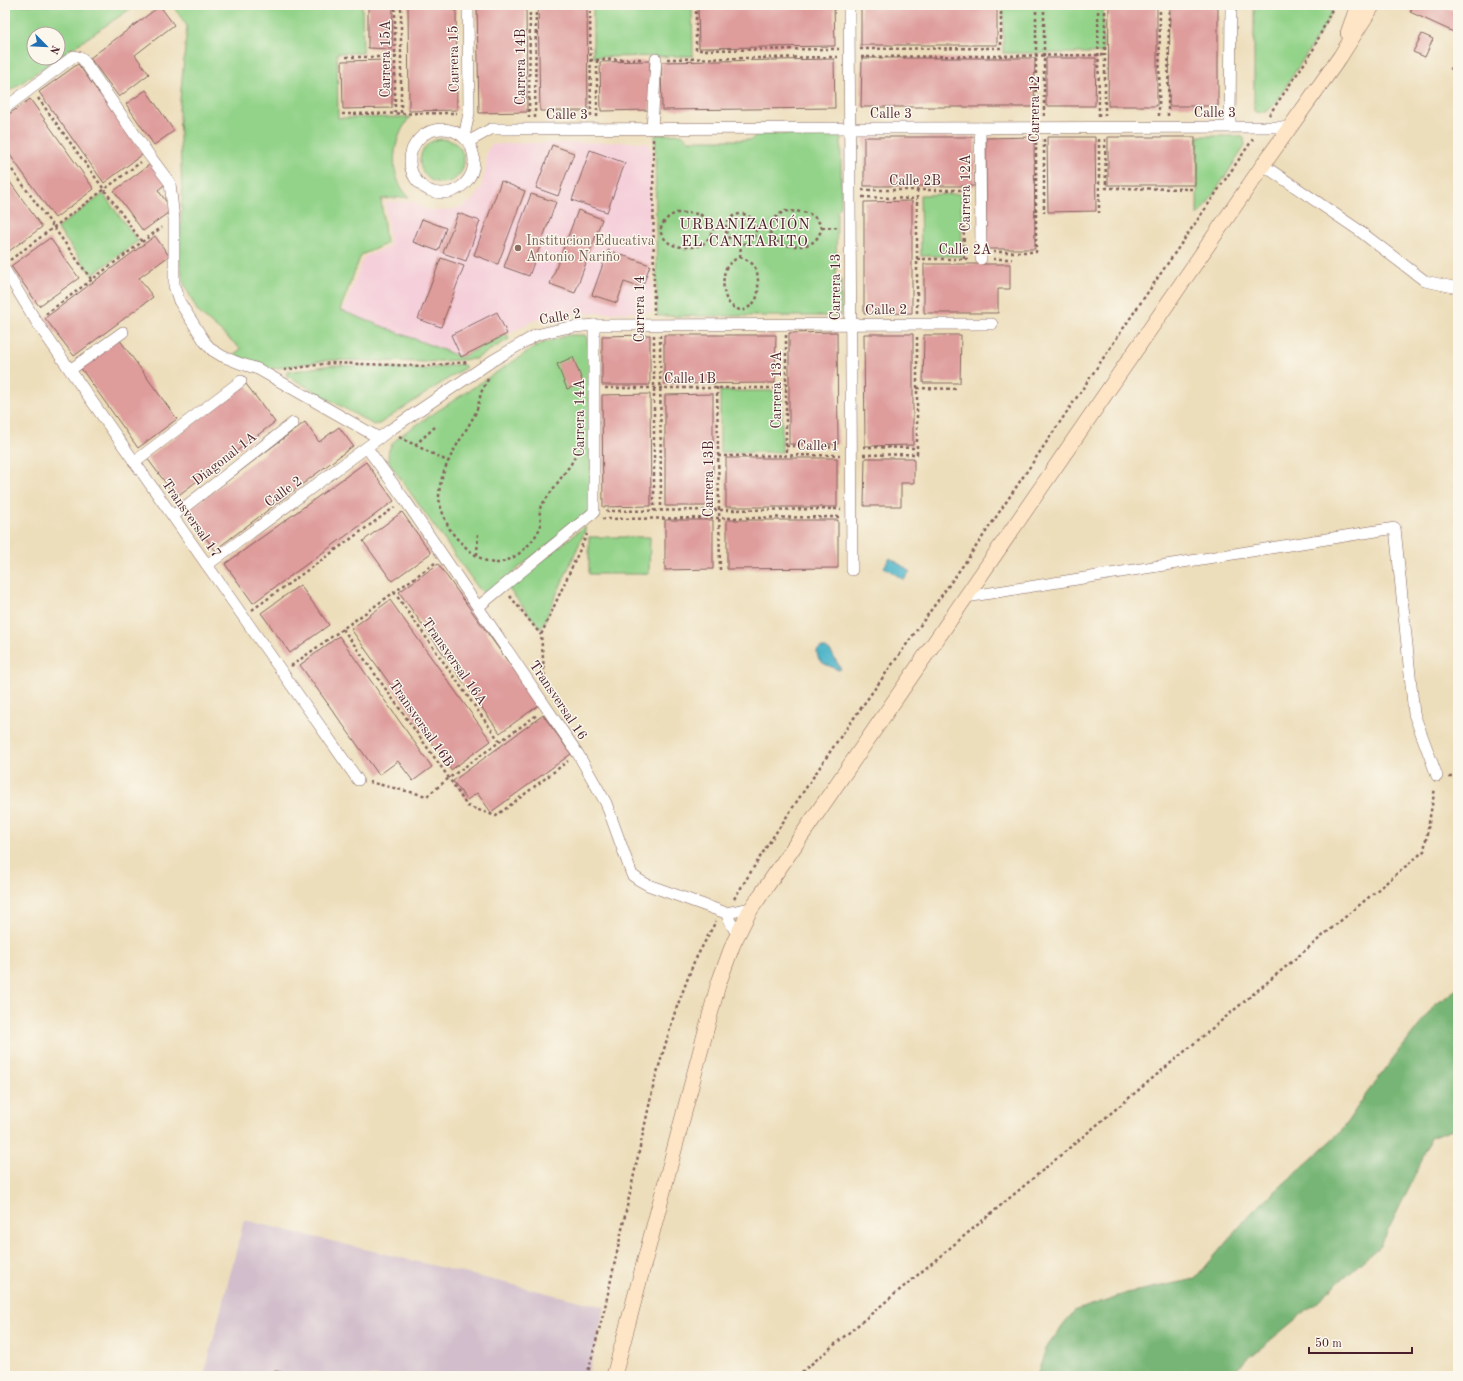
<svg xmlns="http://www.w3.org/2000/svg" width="1463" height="1381" viewBox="0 0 1463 1381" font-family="'Old Standard TT',serif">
	<rect width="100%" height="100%" fill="#fbf7ec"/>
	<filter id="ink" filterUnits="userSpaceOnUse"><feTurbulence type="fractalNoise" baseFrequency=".025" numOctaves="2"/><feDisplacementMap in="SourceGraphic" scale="8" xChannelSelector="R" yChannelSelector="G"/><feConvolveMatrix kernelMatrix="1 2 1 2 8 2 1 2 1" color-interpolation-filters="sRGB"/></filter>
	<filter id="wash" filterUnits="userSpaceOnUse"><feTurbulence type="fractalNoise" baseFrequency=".012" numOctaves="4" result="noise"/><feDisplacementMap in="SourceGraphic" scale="16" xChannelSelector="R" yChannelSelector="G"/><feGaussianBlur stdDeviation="0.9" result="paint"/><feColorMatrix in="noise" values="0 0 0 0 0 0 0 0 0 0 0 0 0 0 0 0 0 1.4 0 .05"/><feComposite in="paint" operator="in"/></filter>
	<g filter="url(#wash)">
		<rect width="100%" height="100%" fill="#eddebb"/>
		<path fill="#f5cfda" d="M640,142L648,143L651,150L650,208L652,312L556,314L540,318L461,357L343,311L364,257L390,246L385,202L414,201L423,208L435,211L454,209L463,206L471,201L477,194L481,187L486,168V154L491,145L519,143Z"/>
		<path fill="#d1bdcb" d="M244,1220L605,1307L588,1376H204Z"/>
		<g fill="#93d389" stroke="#6e795a">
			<path d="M5,5H136L58,58V34H34V58H58L5,94Z"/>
			<path d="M172,5H362L363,53H337L338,118L410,117C392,139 387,176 409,197L381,199L386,244L361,255L340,310L461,357L507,334L509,339L475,359L425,362L329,360L265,370L234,354L241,349L198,312L184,284L179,259L182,197L179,110L187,26Z"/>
			<path d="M593,5H692L693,56L593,57Z"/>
			<rect x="1003" y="5" width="100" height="48"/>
			<path d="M1254,5H1335L1327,22L1274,105C1268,111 1263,115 1254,111Z"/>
			<path d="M682,134L688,140H751L757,134H841V207L837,211L836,275L841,279V316H657L655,135Z"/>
			<path d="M1198,136H1240L1244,138L1245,146L1205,207L1197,216Z"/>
			<circle cx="442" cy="161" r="22"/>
			<path d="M103,194L138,241L92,275L57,228Z"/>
			<path d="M961,194L962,256H921L920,195Z"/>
			<path d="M569,335H585L587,338L591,357V510L491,590C486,593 484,593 479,589L390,464C385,450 391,444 401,435L532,349L543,343Z"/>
			<path d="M462,364L466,367L379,424L374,425L286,375L288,372L331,365L426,369Z"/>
			<rect x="720" y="391" width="62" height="61"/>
			<path d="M585,526V531L541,629L508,588Z"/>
			<path d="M589,537H650L649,574H589Z"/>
		</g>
		<path fill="#76b575" stroke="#606a50" d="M1458,988V1128L1430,1138L1419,1167L1381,1245L1313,1305L1227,1376H1037L1046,1348L1074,1311L1127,1293L1195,1279L1251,1213L1339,1134L1367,1093L1435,1005Z"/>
		<g fill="#49b3c7" stroke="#4a6979">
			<path d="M890,558L910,571L904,580L884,567Z"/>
			<path d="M820,648H826L831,652L841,669L838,670C828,664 817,665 817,651Z"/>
		</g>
		<g id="blocks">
			<g fill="#de9c9b">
				<path d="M368,5H393L392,49L368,48Z"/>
				<path d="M408,5H456L457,110L409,111Z"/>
				<path d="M477,5H526L527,112L479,113Z"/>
				<path d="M538,5H587L588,111H540Z"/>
				<path d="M698,5H834L835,46L699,48Z"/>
				<rect x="861" y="5" width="136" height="40"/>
				<path d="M1109,5H1157V106H1108Z"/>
				<path d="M1170,5H1218V106H1169Z"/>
				<path d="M1414,5H1441L1458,13V34L1410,12Z"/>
				<path d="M160,6L174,25L135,55L149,74L119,97L90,58Z"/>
				<path d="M1422,34L1433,39L1425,57L1413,52Z"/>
				<path d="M862,58H1035L1034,107H861Z"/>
				<path d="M1046,58H1096L1095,106H1046Z"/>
				<path d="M834,59L835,108L662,110L661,62Z"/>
				<path d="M392,60V108L343,109L342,61Z"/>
				<path d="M1455,60L1458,61V73L1450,69Z"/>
				<path d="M650,61V110L601,111L600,62Z"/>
				<path d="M78,64L143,154L104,183L39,92Z"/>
				<path d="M146,90L174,131L154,145L126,104Z"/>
				<path d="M30,99L94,189L55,218L5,148V117Z"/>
				<rect x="864" y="137" width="111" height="49"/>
				<path d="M1034,137L1035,249H986V138Z"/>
				<path d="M1047,137H1095L1096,211L1048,212Z"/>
				<rect x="1108" y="137" width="87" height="48"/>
				<path d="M552,145L574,153L558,196L536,188Z"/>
				<path d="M590,150L625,163L607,212L572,200Z"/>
				<path d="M153,162L168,182L158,190L172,210L143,231L114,191Z"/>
				<path d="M5,175L42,227L5,254Z"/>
				<path d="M501,181L525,191L498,264L474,255Z"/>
				<path d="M531,194L556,202L529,276L504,267Z"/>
				<path d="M912,201V313L864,314V202Z"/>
				<path d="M578,210L602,219L575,293L550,284Z"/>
				<path d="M458,213L480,221L466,261L443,253Z"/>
				<path d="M422,219L446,228L438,251L413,242Z"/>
				<path d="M155,236L169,256L139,278L153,297L74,356L45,318Z"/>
				<path d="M50,238L79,278L39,306L11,266Z"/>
				<path d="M608,250L650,265L642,288L624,282L617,303L592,295Z"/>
				<path d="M441,258L464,266L441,327L418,319Z"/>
				<path d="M924,264H1010V289H998V313H924Z"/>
				<path d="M497,312L507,334L461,357L451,335Z"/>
				<path d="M837,332L838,444H789V333Z"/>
				<path d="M864,334H913V445L865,446Z"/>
				<path d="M650,335V385H602V336Z"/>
				<path d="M664,335H776L775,383L664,384Z"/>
				<path d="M924,335H961L960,383H923Z"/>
				<path d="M119,339L177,419L138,448L80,367Z"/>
				<path d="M573,357L583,383L567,389L557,364Z"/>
				<path d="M246,384L275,422L176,497L147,458Z"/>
				<path d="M650,394L651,506L603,507L602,395Z"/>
				<path d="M713,394V506H665V395Z"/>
				<path d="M305,422L319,442L339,427L353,446L215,550L186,512Z"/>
				<rect x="726" y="458" width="111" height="49"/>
				<path d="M865,458H914V483H901V506H864Z"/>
				<path d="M366,462L394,501L253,603L225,564Z"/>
				<path d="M402,512L431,553L392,581L363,541Z"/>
				<path d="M665,520H713V569L665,570Z"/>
				<path d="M727,520H838V568L727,569Z"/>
				<path d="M438,564L539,705L500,733L399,592Z"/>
				<path d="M300,585L329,625L290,653L261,613Z"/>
				<path d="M390,600L491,741L451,770L351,629Z"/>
				<path d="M339,636L432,767L413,781L398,761L379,775L300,665Z"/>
				<path d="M543,715L571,754L491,812L477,793L467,800L453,781Z"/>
			</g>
		</g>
	</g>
	<g filter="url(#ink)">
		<use href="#blocks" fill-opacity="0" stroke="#83625d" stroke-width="1"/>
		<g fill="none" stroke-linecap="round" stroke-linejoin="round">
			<g stroke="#83625d" stroke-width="7">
				<path id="service" d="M275,1376L276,1374L284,1376"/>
			</g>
			<g stroke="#83625d" stroke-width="12">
				<g id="minor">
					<path d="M849,5L852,570"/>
					<path d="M5,108L74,56L82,58L149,155L170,183L174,219V286L179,301L205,342L212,350L222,356L239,363L258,369L379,438"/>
					<path d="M1230,127L1231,5"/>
					<path d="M980,128L981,259"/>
					<circle cx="442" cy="161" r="32"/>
					<path d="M652,129L656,59"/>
					<path d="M464,137L469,113L468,5"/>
					<path d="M468,142L491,129L1291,127"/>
					<path d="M1263,165L1357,229L1425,281L1458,288"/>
					<path d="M5,270L36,321L70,370L358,780"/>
					<path d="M70,370L123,332"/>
					<path d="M367,448L405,500L578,754L606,803L632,875L639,880L648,885L726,913L752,908"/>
					<path d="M134,462L241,381"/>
					<path d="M173,516L293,423"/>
					<path d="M207,565L390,430L492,361L536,335L565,328L594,325L992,324"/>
					<path d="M966,597L1395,528L1414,714L1437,776"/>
					<path d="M478,607L594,512V325"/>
					<path d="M726,913L737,935"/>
				</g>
			</g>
			<g stroke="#83625d" stroke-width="16">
				<g id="secondary">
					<path d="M1348,33L1358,5"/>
					<path d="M614,1376L718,985L733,944L749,912L1263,165L1340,57L1373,5"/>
				</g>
			</g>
			<g stroke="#83625d" stroke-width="2.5" stroke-dasharray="3 3" stroke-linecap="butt">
				<path d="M590,5L591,118"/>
				<path d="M696,5V50L839,49"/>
				<path d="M1036,5V117"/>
				<path d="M1044,5V116"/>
				<path d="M1098,5L1099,116"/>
				<path d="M1105,5V116"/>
				<path d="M860,49L1001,48V5"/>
				<path d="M346,57H402"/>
				<path d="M861,57L1105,55"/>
				<path d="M667,59L838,57"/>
				<path d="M590,60L644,59"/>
				<path d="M597,60V117"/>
				<path d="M38,98L142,242"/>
				<path d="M395,113V5"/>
				<path d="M401,113V5"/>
				<path d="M342,114L457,113"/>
				<path d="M1269,115L1312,52L1334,5"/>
				<path d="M1159,116L1160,5"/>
				<path d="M1168,116L1169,5"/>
				<path d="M529,118L530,5"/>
				<path d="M535,118L536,5"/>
				<path d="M653,139L654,314"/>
				<path d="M1044,139V213"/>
				<path d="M1099,139V213"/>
				<path d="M1105,139L1106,188L1195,189"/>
				<path d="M5,160L91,279"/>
				<path d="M862,190H969"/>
				<path d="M963,190L964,259"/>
				<path d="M862,197L917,199"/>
				<path d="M785,211C803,212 814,210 822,228C817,242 811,246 796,246C781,246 775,243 769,230C772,220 776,216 785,211Z"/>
				<path d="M676,213C694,213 705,211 713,229C708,243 702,247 687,247C673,247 666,244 660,231C663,221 667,217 676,213Z"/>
				<circle cx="741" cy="229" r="15"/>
				<path d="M756,228L769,230"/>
				<path d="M822,228L840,227"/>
				<path d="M713,229H726"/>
				<path d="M993,252H1036V138"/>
				<path d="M740,257C754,262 758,268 758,283C759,298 756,304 742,311C737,309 732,307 729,303C722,295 722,275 727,266C731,262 735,259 740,257Z"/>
				<path d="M740,257L741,244"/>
				<path d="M917,259H970"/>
				<path d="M993,259H1012"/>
				<path d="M10,260L141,162"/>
				<path d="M917,313V191"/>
				<path d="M46,314L162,227"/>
				<path d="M654,335V511"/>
				<path d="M660,335L661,511"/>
				<path d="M786,335V454"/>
				<path d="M284,370L330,363L425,366L468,362"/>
				<path d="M488,379C486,384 483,388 481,393C479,401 478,409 474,416C461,440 439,468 439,497C439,505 446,523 451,531C459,543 482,564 497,563C515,561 531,545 539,530C544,522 537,514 541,506L571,464L581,444"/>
				<path d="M717,387L720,570"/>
				<path d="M605,388H786"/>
				<path d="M917,388L959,389"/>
				<path d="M399,437L449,462"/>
				<path d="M415,445L435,427"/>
				<path d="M786,446L840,447"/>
				<path d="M863,447L917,448"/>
				<path d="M863,455L917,454V336"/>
				<path d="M718,456L840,455"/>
				<path d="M606,511L841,509"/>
				<path d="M602,519L841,517"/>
				<path d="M477,555L478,533"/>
				<path d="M394,592L500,742"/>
				<path d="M510,596L541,635"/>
				<path d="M252,610L395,507"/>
				<path d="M343,629L449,778L467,806L496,816L568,761"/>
				<path d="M291,666L435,563"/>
				<path d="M545,682L541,635L587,534"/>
				<path d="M1449,777H1458"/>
				<path d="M369,782L427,796L449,778L537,715"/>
				<path d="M734,899L767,846L836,743L969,557L1135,311L1253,139"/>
				<path d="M587,1376L605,1307L654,1083L675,1012L694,962L716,921"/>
				<path d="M797,1376L1424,851L1435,788"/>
			</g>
			<use href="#service" stroke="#fff" stroke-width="5.5"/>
			<use href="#minor" stroke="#fff" stroke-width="11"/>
			<use href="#secondary" stroke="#fde5c5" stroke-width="15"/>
		</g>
	</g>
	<circle fill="#8d6e63" stroke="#fbf7ec" stroke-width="1.5" cx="518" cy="248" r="4"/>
	<g text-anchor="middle" stroke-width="3" stroke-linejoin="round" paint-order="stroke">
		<g font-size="14" fill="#4a1f2b" stroke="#fbf7ec">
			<text transform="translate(385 59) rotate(-90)" y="5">Carrera 15A</text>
			<text transform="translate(453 59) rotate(-91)" y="5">Carrera 15</text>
			<text transform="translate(520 67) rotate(-90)" y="5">Carrera 14B</text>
			<text transform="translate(1034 109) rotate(-90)" y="5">Carrera 12</text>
			<text x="1215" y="117">Calle 3</text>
			<text x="891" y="118">Calle 3</text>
			<text x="567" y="119">Calle 3</text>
			<text x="915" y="185">Calle 2B</text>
			<text transform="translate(965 193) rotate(-90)" y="5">Carrera 12A</text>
			<text x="965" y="254">Calle 2A</text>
			<text transform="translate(835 287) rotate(-90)" y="5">Carrera 13</text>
			<text transform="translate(639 309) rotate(-90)" y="5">Carrera 14</text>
			<text transform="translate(886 309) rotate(-1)" y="5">Calle 2</text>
			<text transform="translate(560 316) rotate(-10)" y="5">Calle 2</text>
			<text x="690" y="383">Calle 1B</text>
			<text transform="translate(776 390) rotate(-90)" y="5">Carrera 13A</text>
			<text transform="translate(579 418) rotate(-90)" y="5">Carrera 14A</text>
			<text transform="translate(818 445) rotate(1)" y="5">Calle 1</text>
			<text transform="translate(224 458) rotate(-38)" y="5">Diagonal 1A</text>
			<text transform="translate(708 479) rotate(-90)" y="5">Carrera 13B</text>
			<text transform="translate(283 491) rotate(-36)" y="5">Calle 2</text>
			<text transform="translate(192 518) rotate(55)" y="5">Transversal 17</text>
			<text transform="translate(455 661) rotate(55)" y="5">Transversal 16A</text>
			<text transform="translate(559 700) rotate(56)" y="5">Transversal 16</text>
			<text transform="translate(422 723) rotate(55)" y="5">Transversal 16B</text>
		</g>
		<g font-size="14" fill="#785e54" stroke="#fbf7ec" text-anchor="start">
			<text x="526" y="245">Institucion Educativa<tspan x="526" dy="16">Antonio Nariño</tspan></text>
		</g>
		<g font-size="15" letter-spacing="1" fill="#4a1f2b" stroke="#fbf7ec">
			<text x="745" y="229">URBANIZACIÓN<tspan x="745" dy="17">EL CANTARITO</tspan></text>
		</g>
	</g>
	<rect width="1463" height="1381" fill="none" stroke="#fbf7ec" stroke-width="20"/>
	<g transform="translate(46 46) rotate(114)"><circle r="19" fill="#fbf7ec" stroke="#b4a19f"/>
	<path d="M0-3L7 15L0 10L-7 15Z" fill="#1f6fb2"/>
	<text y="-6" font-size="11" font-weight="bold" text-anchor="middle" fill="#4a1f2b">N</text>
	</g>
	<path d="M1309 1347v6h103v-6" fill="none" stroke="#4a1f2b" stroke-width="2"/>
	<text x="1315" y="1347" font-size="12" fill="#4a1f2b" stroke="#fbf7ec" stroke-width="3" paint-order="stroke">50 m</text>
</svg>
